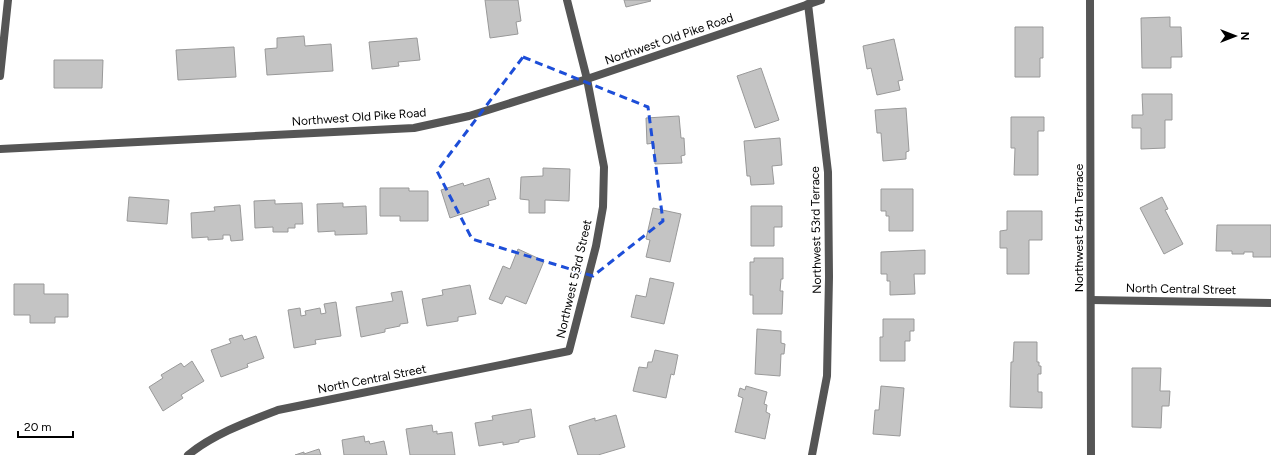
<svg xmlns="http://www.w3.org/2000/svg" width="1271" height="455" viewBox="0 0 1271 455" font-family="Figtree,sans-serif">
	<rect width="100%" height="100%" fill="#fff"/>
	<g fill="#c4c4c4" stroke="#999">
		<path d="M485,0H518L521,21L516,22L518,34L490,38Z"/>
		<path d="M624,0H650L651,1L626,7Z"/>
		<path d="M1170,17V27H1181L1182,57H1171V68H1142L1141,18Z"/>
		<path d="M1015,27H1043V58H1040V77H1015Z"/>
		<path d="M304,36L305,46L331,44L333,71L267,75L265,49L277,48V38Z"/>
		<path d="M417,38L420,60L398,62L399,66L372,69L369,42Z"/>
		<path d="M894,39L903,80L898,81L900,90L877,95L871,68L867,69L863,46Z"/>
		<path d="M234,47L236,77L178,80L176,50Z"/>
		<path d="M54,60H103L102,88H54Z"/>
		<path d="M761,68L779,120L755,128L737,76Z"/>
		<path d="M1142,94H1172V120H1165V148L1141,149V128H1132V115H1143Z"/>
		<path d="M906,108L909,151L906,152V159L883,161L881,133H877L875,110Z"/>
		<path d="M679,116L681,138H684L685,155L681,156L682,163L655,164L654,143L647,144L646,118Z"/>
		<path d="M1011,117H1044V131H1038V175H1014L1015,148H1011Z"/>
		<path d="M780,138L782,165L772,166L774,184L751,185L750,176H747L744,141Z"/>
		<path d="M543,168L570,169L569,201L545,200V213H529V200L520,199L521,177L543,176Z"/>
		<path d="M489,178L496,199L488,201L489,205L450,218L441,190L463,183L464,186Z"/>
		<path d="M380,188H409V191H428V221H400V216H380Z"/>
		<path d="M881,189H913V231H889V216H886V211H881Z"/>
		<path d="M129,197L169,200L167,224L127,221Z"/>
		<path d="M1162,197L1168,209L1165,210L1183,244L1164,254L1140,208Z"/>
		<path d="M275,200V204L302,203L303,224H295V228H288V232H273V227L255,228L254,201Z"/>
		<path d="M343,203V207L366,206L367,234L335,235V231L318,232L317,204Z"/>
		<path d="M240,205L243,240L231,241L230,235H223V239L208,240V237L192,238L191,213L215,211L214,207Z"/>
		<path d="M751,206H782V227H774V246H751Z"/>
		<path d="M653,208L681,214L670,262L646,257L650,240L646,239Z"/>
		<path d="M1007,211H1042V240H1029V274H1007V248H1000V231L1007,230Z"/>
		<path d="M1217,225H1271V257H1253V252H1244V254H1232V251H1216Z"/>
		<path d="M518,249L544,261L526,304L506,296L502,304L489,299L503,266L510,269Z"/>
		<path d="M925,250V274H914L915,294L890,295V281H887V274H881V252Z"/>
		<path d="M754,258H783V279H781L780,291H783L782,314H753V295H750V262H754Z"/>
		<path d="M650,278L674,283L664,324L631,317L636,295L646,297Z"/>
		<path d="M14,284H44V294H68V317H55V323H30V315H14Z"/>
		<path d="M470,285L476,314L458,317V321L427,326L422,299L443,295L442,290Z"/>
		<path d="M402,291L408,323L400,324V326L385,329V332L361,337L356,307L393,301L391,293Z"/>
		<path d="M336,302L341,336L315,340L316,344L294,348L288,310L300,308L301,316L306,315L305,311L320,308L321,314L326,313L324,304Z"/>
		<path d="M883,319H914V331H910V341H905V361H880V337H883Z"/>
		<path d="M757,329L781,331V343L785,344L784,354H781L780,376L755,374Z"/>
		<path d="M242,335L244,340L256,336L264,358L247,364L248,367L221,377L211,350L231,343L229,339Z"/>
		<path d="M1014,342H1037V362H1039V366H1041V374H1038V392H1042V408L1010,407L1011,362H1013Z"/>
		<path d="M655,350L678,355L674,375L671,374L666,398L633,391L639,367L647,368L648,362H652Z"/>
		<path d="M192,361L204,381L181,395L183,398L163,411L149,387L163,378L161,375L181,363L184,367Z"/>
		<path d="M1132,368H1161L1160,391H1170L1169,406H1162L1161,428L1132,427Z"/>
		<path d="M746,386L767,392L764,404L767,405L766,412L770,414L765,439L735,432L743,398L738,396L740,388L745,390Z"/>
		<path d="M881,386L904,388L900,436L873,434L875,410H879Z"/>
		<path d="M531,409L535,437L519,440V442L503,445V442L479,446L475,423L493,420L492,416Z"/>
		<path d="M616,415L625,447L598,455H578L569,426L595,418V421Z"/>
		<path d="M432,425L433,432L437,431V434L452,432L455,455H410L406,429Z"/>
		<path d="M364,436L365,442L369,441L370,444L384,441L387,455H344L342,440Z"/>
		<path d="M319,449L321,455H295L304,452V454Z"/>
	</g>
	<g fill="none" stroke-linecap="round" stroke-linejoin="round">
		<g stroke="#555" stroke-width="8">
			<path d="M1090,0L1091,455"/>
			<path d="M808,4L828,172L829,277L827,376L812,455"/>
			<path d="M0,76L8,0"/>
			<path d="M0,149L414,128L469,116L587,79L821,0"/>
			<path d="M1091,300L1271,303"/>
			<path d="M188,455C214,434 247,422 278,410L569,351L596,246L603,207L604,167L587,79L567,0"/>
		</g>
	</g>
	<path fill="none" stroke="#1d4ed8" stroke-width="3" stroke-dasharray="8 5" stroke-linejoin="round" d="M523,57L648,107L663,221L593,276L472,239L437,171Z"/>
	<g text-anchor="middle" stroke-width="3" stroke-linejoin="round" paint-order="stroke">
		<g font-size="12" fill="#000" stroke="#fff">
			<text transform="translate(669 39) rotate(-19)" y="4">Northwest Old Pike Road</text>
			<text transform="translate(359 117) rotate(-4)" y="4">Northwest Old Pike Road</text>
			<text transform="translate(1079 228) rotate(-90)" y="4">Northwest 54th Terrace</text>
			<text transform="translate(816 230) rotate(-91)" y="4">Northwest 53rd Terrace</text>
			<text transform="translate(574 279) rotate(-77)" y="4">Northwest 53rd Street</text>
			<text transform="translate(1181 289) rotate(1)" y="4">North Central Street</text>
			<text transform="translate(372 379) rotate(-11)" y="4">North Central Street</text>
		</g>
	</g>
	<g transform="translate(1235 36) rotate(90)" stroke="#ffffff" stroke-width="3" paint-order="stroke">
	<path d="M0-3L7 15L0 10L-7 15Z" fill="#000000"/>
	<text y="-6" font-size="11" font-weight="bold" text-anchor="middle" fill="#000000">N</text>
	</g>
	<path d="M18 431v6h55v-6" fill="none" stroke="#000000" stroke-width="2"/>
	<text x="24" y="431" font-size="12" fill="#000000" stroke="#ffffff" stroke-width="3" paint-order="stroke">20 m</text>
</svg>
